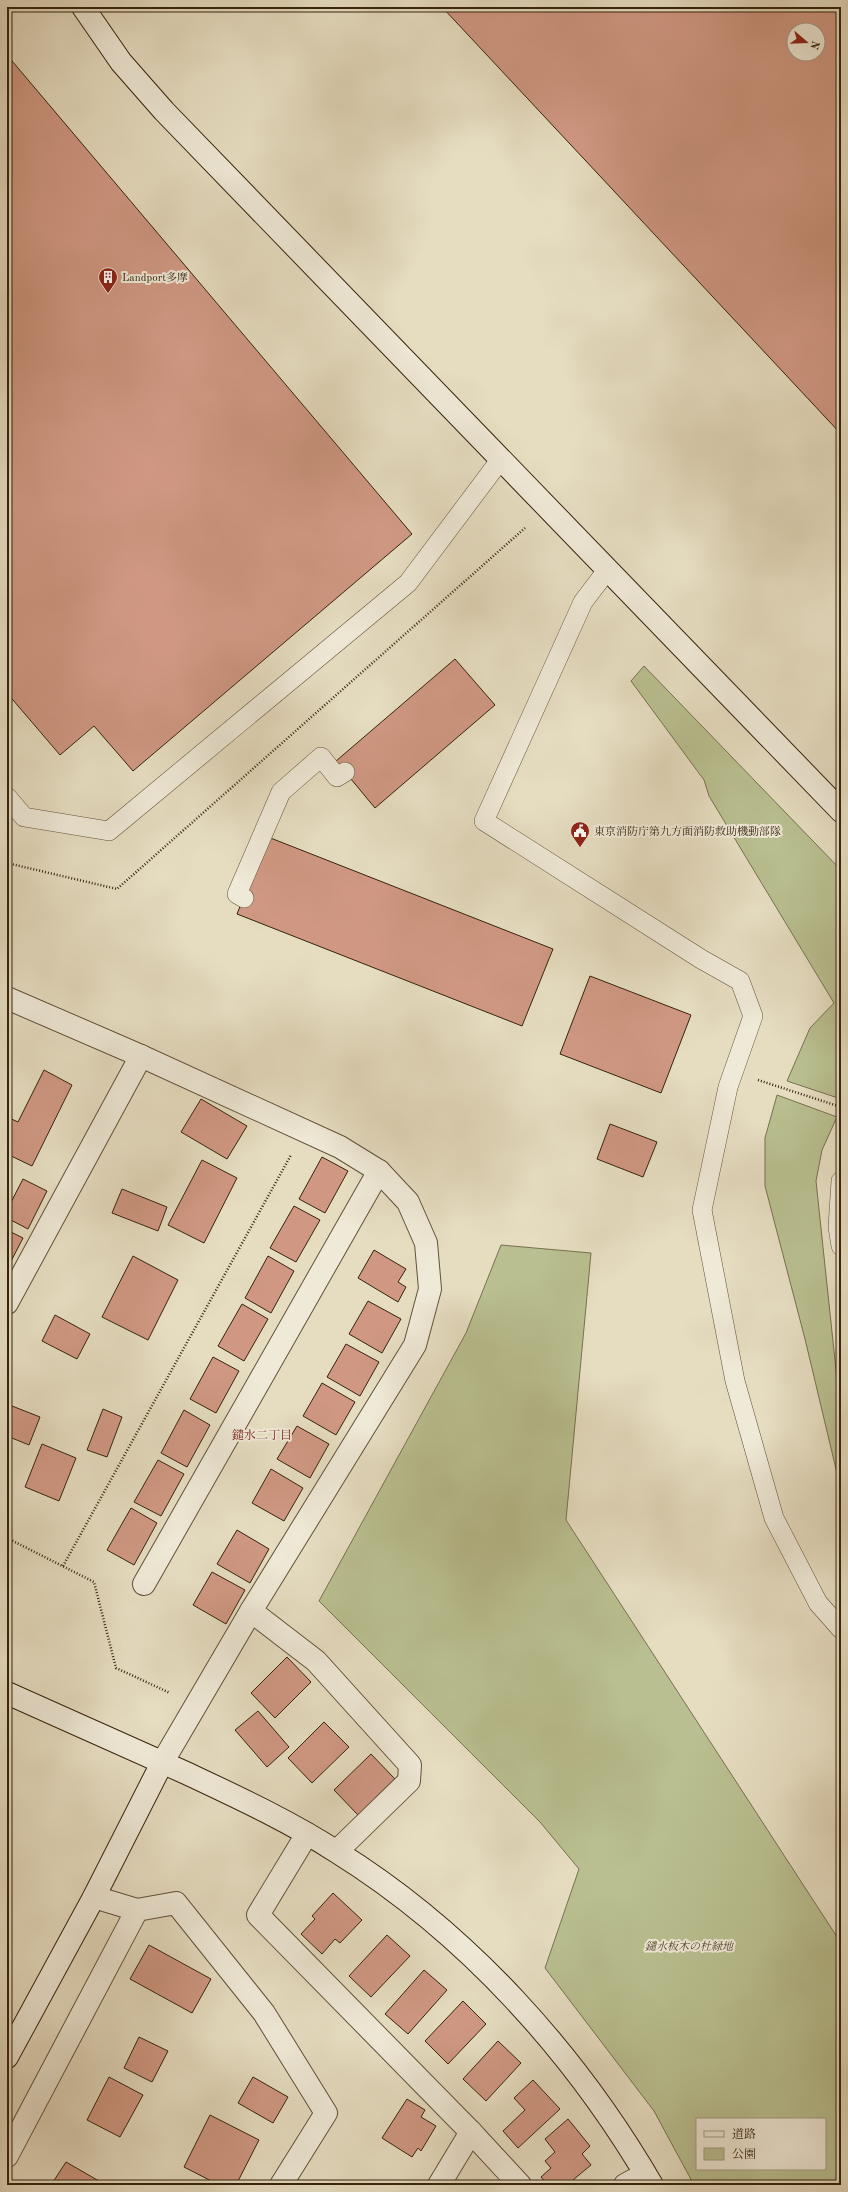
<svg xmlns="http://www.w3.org/2000/svg" width="848" height="2192" viewBox="0 0 848 2192" font-family="'Old Standard TT','Noto Serif JP',serif">
	<rect width="100%" height="100%" fill="#e6ddc1"/>
	<filter id="stains"><feTurbulence type="fractalNoise" baseFrequency=".005" numOctaves="4"/><feColorMatrix values="0 0 0 0 .2 0 0 0 0 .09 0 0 0 0 .02 0 0 0 .5 -.17"/></filter>
	<radialGradient id="worn" r=".72"><stop offset=".6" stop-color="#630" stop-opacity="0"/><stop offset="1" stop-color="#630" stop-opacity=".3"/></radialGradient>
	<g fill="#b9bf90" stroke="#77714e" fill-rule="evenodd">
		<path d="M644,666L841,870V1099L787,1081L810,1028L834,1003L709,796L704,780L631,681Z"/>
		<path d="M777,1095L837,1117L822,1150L816,1181L841,1417V1490L805,1339L765,1186V1138Z"/>
		<path d="M501,1245L591,1253L566,1520L841,1943V2185H694L654,2111L545,1968L579,1869L540,1822L319,1601L466,1333ZM697,2119H825V2169H697Z"/>
	</g>
	<g fill="#d09883" stroke="#35230d" fill-rule="evenodd">
		<path d="M442,7H841V434ZM794,30H818V54H794Z"/>
		<path d="M7,55L412,534L133,771L94,726L60,755L7,693Z"/>
		<path d="M455,659L495,705L375,808L336,761Z"/>
		<path d="M268,837L553,949L522,1026L237,914Z"/>
		<path d="M590,976L691,1015L661,1093L560,1054Z"/>
		<path d="M44,1070L72,1085L32,1166L7,1154V1117L18,1122Z"/>
		<path d="M201,1099L247,1126L227,1159L181,1132Z"/>
		<path d="M610,1124L657,1142L643,1177L597,1159Z"/>
		<path d="M322,1157L348,1171L325,1213L299,1199Z"/>
		<path d="M202,1160L237,1178L204,1243L168,1225Z"/>
		<path d="M23,1179L47,1191L28,1229L7,1218V1210Z"/>
		<path d="M122,1189L167,1207L158,1231L112,1213Z"/>
		<path d="M294,1206L320,1220L296,1262L270,1248Z"/>
		<path d="M7,1230L23,1238L7,1269Z"/>
		<path d="M374,1250L406,1269L398,1282L406,1287L398,1302L358,1278Z"/>
		<path d="M133,1256L178,1280L148,1340L102,1317Z"/>
		<path d="M268,1256L294,1271L271,1313L245,1298Z"/>
		<path d="M368,1301L401,1319L382,1353L349,1334Z"/>
		<path d="M242,1304L268,1319L244,1361L218,1346Z"/>
		<path d="M55,1315L90,1334L77,1359L42,1341Z"/>
		<path d="M346,1344L379,1362L360,1396L327,1377Z"/>
		<path d="M213,1357L239,1371L216,1413L190,1399Z"/>
		<path d="M322,1383L355,1402L336,1435L303,1416Z"/>
		<path d="M7,1404L40,1417L29,1445L7,1436Z"/>
		<path d="M103,1409L122,1417L107,1457L87,1450Z"/>
		<path d="M184,1410L210,1425L187,1467L161,1453Z"/>
		<path d="M297,1426L329,1444L310,1478L277,1459Z"/>
		<path d="M42,1444L76,1458L59,1501L25,1487Z"/>
		<path d="M158,1460L184,1474L161,1516L134,1502Z"/>
		<path d="M271,1469L303,1488L284,1521L252,1503Z"/>
		<path d="M131,1508L157,1523L134,1565L107,1550Z"/>
		<path d="M237,1530L269,1549L250,1583L217,1564Z"/>
		<path d="M212,1572L245,1590L226,1624L193,1605Z"/>
		<path d="M287,1657L311,1682L275,1718L251,1693Z"/>
		<path d="M258,1711L289,1747L267,1767L235,1730Z"/>
		<path d="M324,1722L349,1747L312,1783L288,1758Z"/>
		<path d="M371,1754L395,1779L358,1815L334,1790Z"/>
		<path d="M333,1893L362,1920L340,1943L335,1939L322,1954L301,1934L315,1919L312,1916Z"/>
		<path d="M387,1935L410,1956L371,1997L349,1976Z"/>
		<path d="M149,1945L211,1979L192,2013L130,1979Z"/>
		<path d="M424,1970L447,1990L408,2034L385,2014Z"/>
		<path d="M463,2001L486,2024L448,2064L425,2041Z"/>
		<path d="M139,2037L168,2051L152,2082L124,2068Z"/>
		<path d="M498,2041L521,2063L486,2101L463,2079Z"/>
		<path d="M109,2077L143,2095L120,2137L87,2120Z"/>
		<path d="M253,2077L288,2097L273,2123L238,2103Z"/>
		<path d="M533,2080L560,2109L518,2148L503,2131L525,2110L514,2098Z"/>
		<path d="M407,2099L425,2110L421,2117L436,2126L421,2151L418,2148L412,2157L382,2138Z"/>
		<path d="M210,2115L259,2140L236,2185H219L184,2167Z"/>
		<path d="M568,2119L590,2146L582,2154L591,2165L567,2185H548L541,2177L551,2168L545,2161L555,2152L545,2139Z"/>
		<path d="M66,2162L99,2181L97,2185H51Z"/>
	</g>
	<g fill="none" stroke-linecap="round" stroke-linejoin="round">
		<g stroke="#61523a" stroke-width="20">
			<g id="lane">
				<path d="M608,569L583,602L484,821L701,959L740,981L753,1016L728,1087L702,1210L735,1381L774,1518L818,1603L841,1629"/>
				<path d="M7,797L24,817L109,831L408,583L501,459"/>
				<path d="M244,898L237,894L281,792L321,757L337,777L345,772"/>
				<path d="M841,1181L838,1227L841,1246"/>
			</g>
		</g>
		<g stroke="#61523a" stroke-width="24">
			<g id="street">
				<path d="M7,998L141,1056L340,1147L379,1171L408,1202L426,1243L430,1289L415,1345L251,1611L162,1763"/>
				<path d="M7,1303L141,1056"/>
				<path d="M144,1584L379,1171"/>
				<path d="M251,1611L316,1661L410,1765L409,1781L337,1851"/>
				<path d="M307,1834L258,1915L471,2132L520,2185"/>
				<path d="M94,1897L137,1910"/>
				<path d="M7,2156L137,1910L176,1903L264,2013L326,2113L281,2185"/>
				<path d="M439,2185L471,2132"/>
				<path d="M625,2185L645,2174"/>
			</g>
		</g>
		<g stroke="#35230d" stroke-width="24">
			<g id="secondary">
				<path d="M83,7L121,62L164,111L841,811"/>
				<path d="M7,1693C67,1720 126,1746 186,1773C237,1797 289,1821 337,1852C467,1933 575,2053 652,2185"/>
				<path d="M7,2057L94,1897L162,1763"/>
			</g>
		</g>
		<g stroke="#35230d" stroke-width="2.5" stroke-dasharray="1 2" stroke-linecap="butt">
			<path d="M7,863L117,889L525,528"/>
			<path d="M758,1080L841,1107"/>
			<path d="M7,1538L94,1582L116,1668L170,1693"/>
			<path d="M63,1566L291,1155"/>
		</g>
		<use href="#lane" stroke="#efe9d7" stroke-width="19"/>
		<use href="#street" stroke="#efe9d7" stroke-width="22"/>
		<use href="#secondary" stroke="#efe9d7" stroke-width="22"/>
	</g>
	<defs>
		<g id="building-pin" transform="scale(1)"><path d="M0 17L-7.5 6A9.5 9.5 0 1 1 7.5 6Z" fill="#8f2418" stroke="#efe9d7"/><path d="M-4-6H4V6H1V3H-1V6H-4ZM-2.5-4.3h1.7v1.8h-1.7ZM.8-4.3h1.7v1.8H.8ZM-2.5-1h1.7V.8h-1.7ZM.8-1h1.7V.8H.8Z" fill="#fff"/></g>
		<g id="civic-pin" transform="scale(1)"><path d="M0 17L-7.5 6A9.5 9.5 0 1 1 7.5 6Z" fill="#8f2418" stroke="#efe9d7"/><path d="M-.6-6.5H3V-4.5H.6V-3L4-1V1h2V6H-6V1h2V-1L-.6-3ZM-1.2 2.5V6h2.4V2.5Z" fill="#fff"/></g>
	</defs>
	<g fill-rule="evenodd">
		<use href="#building-pin" x="108" y="277"/>
		<use href="#civic-pin" x="580" y="831"/>
	</g>
	<g text-anchor="middle" stroke-width="4" stroke-linejoin="round" paint-order="stroke">
		<g font-size="11" fill="#35230d" stroke="#efe9d7" text-anchor="start">
			<text x="122" y="281">Landport多摩</text>
			<text x="594" y="835">東京消防庁第九方面消防救助機動部隊</text>
		</g>
		<g font-size="11" font-style="italic" fill="#564a2e" stroke="#efe9d7">
			<text x="689" y="1950">鑓水板木の杜緑地</text>
		</g>
		<g font-size="12" fill="#7a1f14" stroke="#efe9d7">
			<text x="262" y="1439">鑓水二丁目</text>
		</g>
	</g>
	<rect width="848" height="2192" fill="none" stroke="#e6ddc1" stroke-width="24"/>
	<rect x="8" y="8" width="832" height="2176" fill="none" stroke="#35230d" stroke-width="2"/>
	<rect x="12" y="12" width="824" height="2168" fill="none" stroke="#35230d"/>
	<rect x="696" y="2118" width="130" height="52" fill="#efe9d7" stroke="#a59a86"/>
	<rect x="704" y="2131" width="20" height="6" fill="#efe9d7" stroke="#a59a86"/>
	<text x="732" y="2138" font-size="12" fill="#35230d">道路</text>
	<rect x="704" y="2148" width="20" height="12" fill="#b9bf90" stroke="#a59a86"/>
	<text x="732" y="2158" font-size="12" fill="#35230d">公園</text>
	<g transform="translate(806 42) rotate(109)"><circle r="19" fill="#efe9d7" stroke="#a59a86"/>
	<path d="M0-3L7 15L0 10L-7 15Z" fill="#8f2418"/>
	<text y="-6" font-size="11" font-weight="bold" text-anchor="middle" fill="#35230d">N</text>
	</g>
	<rect width="100%" height="100%" filter="url(#stains)"/>
	<rect width="100%" height="100%" fill="url(#worn)"/>
</svg>
